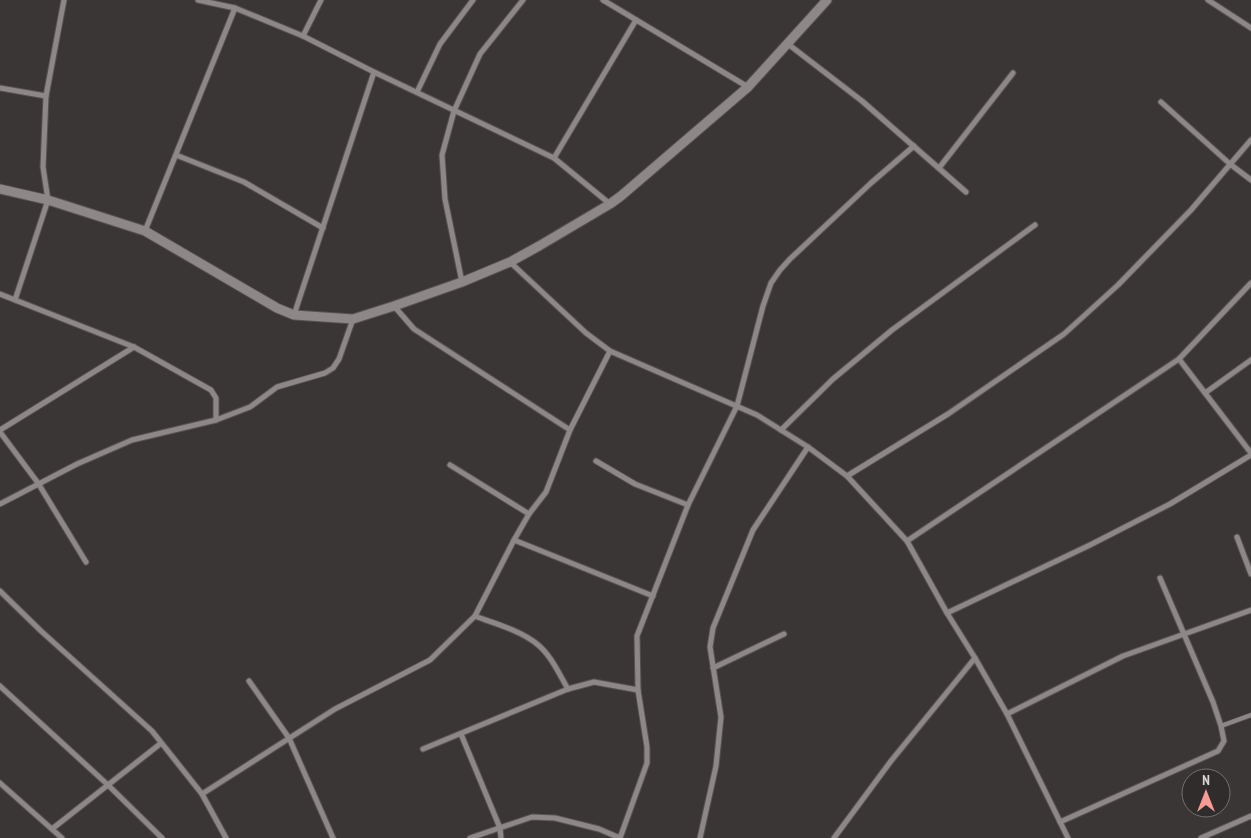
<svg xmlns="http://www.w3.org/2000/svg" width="1251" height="838" viewBox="0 0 1251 838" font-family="'PT Sans Narrow',sans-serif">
	<rect width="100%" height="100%" fill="#3a3636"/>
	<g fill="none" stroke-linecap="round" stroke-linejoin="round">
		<g stroke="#555251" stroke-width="5.5">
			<path id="service" d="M1221,726L1251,715"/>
		</g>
		<g stroke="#555251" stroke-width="7">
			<g id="minor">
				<path d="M198,0L235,8L303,36L374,72L554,158L610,204"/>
				<path d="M603,0L748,87"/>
				<path d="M1208,0L1251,28"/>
				<path d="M303,36L321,0"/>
				<path d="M788,44L862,101L966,192"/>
				<path d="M0,88L46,96"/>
				<path d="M417,92L440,44L473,0"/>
				<path d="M1161,102L1230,164L1251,180"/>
				<path d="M176,155L244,182L323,228"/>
				<path d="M554,158L636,20"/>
				<path d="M939,168L1013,73"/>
				<path d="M145,231L235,8"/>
				<path d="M510,262L586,333L610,351L757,415L808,447L847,476L907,541L947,613L975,658L1007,714L1068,838"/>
				<path d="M462,282L445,199L442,155L454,111L480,54L523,0"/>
				<path d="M0,294L134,347L211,390L216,398V420"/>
				<path d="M15,300L48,200L43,167L46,96L64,0"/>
				<path d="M394,306L414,329L570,430"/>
				<path d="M294,315L374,72"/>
				<path d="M1179,359L1251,453"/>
				<path d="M1205,393L1251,360"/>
				<path d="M0,430L134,347"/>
				<path d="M781,430L833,379L892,330L1035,225"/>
				<path d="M0,432L38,483L86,562"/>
				<path d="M596,461L635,484L688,505"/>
				<path d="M450,465L529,514"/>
				<path d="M847,476L948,414L1064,334L1118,285L1191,210L1251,140"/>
				<path d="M0,504L77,464L132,440L216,420L250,407L277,387L325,373L333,368L339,359L353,319"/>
				<path d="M1237,537L1251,574"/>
				<path d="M514,540L653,596"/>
				<path d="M907,541L1179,359L1251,283"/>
				<path d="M0,591L41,631L152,731L202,794L226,838"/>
				<path d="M947,613L1090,545L1170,504L1251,455"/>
				<path d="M475,616C495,624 520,630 537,644C551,655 559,674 568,689"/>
				<path d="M713,668L784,634"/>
				<path d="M249,681L289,738L333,838"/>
				<path d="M0,686L108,785L162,838"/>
				<path d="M1007,714L1123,656L1251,610"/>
				<path d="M461,734L500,828L501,838"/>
				<path d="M423,749L568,689L594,682L638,690"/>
				<path d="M0,783L62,838"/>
				<path d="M202,794L335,709L430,660L475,616L514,540L529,514L546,492L570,430L610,351"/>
				<path d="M1060,822L1218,751L1224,741L1221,726L1213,702L1160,578"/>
				<path d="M52,829L160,744"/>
				<path d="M470,838L532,817L555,818L599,829L620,838L647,763V747L638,690L637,636L688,505L737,406L763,306L771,283L780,270L790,259L871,183L914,146"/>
				<path d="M700,838L716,766L721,717L710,647L713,628L753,530L808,447"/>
				<path d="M834,838L891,761L975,658"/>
				<path d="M1201,838L1251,816"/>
			</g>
		</g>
		<g stroke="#555251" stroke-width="11">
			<path id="tertiary" d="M0,189L48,200L145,231L277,308L294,315L353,319L394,306L462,282L510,262L539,246L610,204L621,196L748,87L827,0"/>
		</g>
		<use href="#service" stroke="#8d8887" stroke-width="4"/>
		<use href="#minor" stroke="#8d8887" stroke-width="5"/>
		<use href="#tertiary" stroke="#8d8887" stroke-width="9"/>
	</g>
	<g transform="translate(1206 793)"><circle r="24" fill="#302c2c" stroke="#747070"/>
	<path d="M0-4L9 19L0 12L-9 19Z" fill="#f59c95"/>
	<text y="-8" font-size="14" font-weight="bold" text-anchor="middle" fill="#d9d7d6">N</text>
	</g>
</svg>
